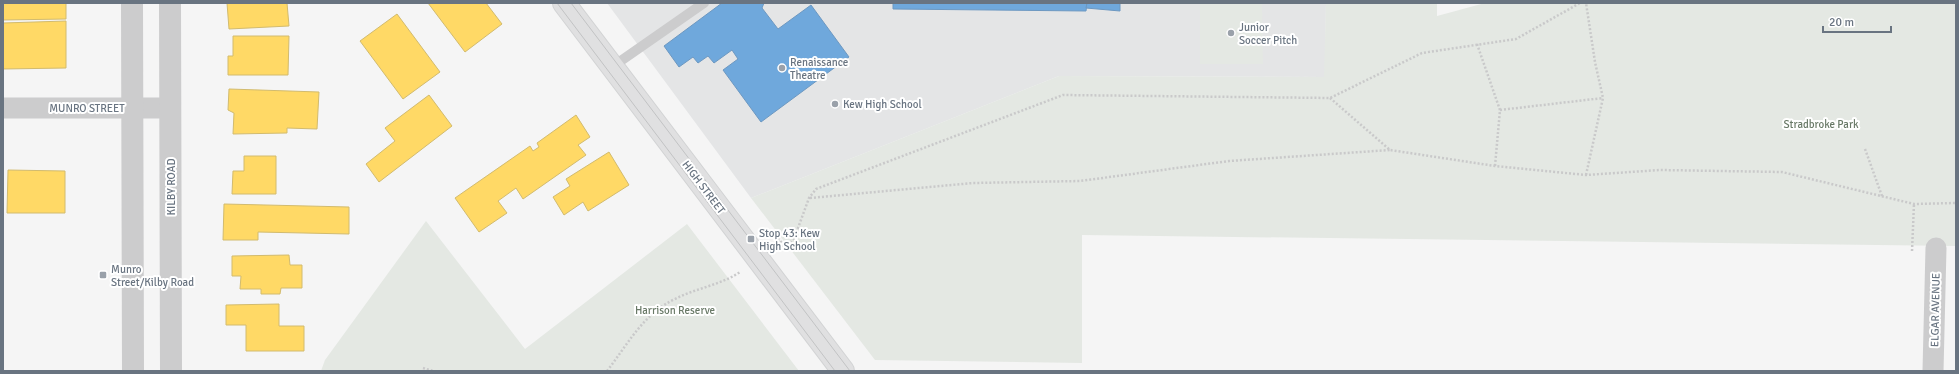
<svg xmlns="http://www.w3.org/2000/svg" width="1959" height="374" viewBox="0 0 1959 374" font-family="Signika,sans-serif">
	<rect width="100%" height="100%" fill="#f5f5f5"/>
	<path fill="#e4e5e6" d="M607,3H1326L1325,77L1059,76L751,198Z"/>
	<g fill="#e4e8e3">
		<path d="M1200,3H1262L1263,64H1200Z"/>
		<path d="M1326,3H1437V16L1485,3H1956V246L1082,235V363L875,360L751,198L1059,76L1324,77Z"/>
		<path d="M426,221L525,349L687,224L799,371H321L325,360Z"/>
	</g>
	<g fill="#ffd966" stroke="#d2bb6e">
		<path d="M3,3H66V19L3,20Z"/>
		<path d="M227,3H287L289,26L229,29Z"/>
		<path d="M428,3H486L502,24L465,52Z"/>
		<path d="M397,14L440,72L403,99L360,41Z"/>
		<path d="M66,21V68L3,69V23Z"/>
		<path d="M233,36H289L288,75H228V56H233Z"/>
		<path d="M229,89L319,92L317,129L287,128V133L233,134L234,113L228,110Z"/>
		<path d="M429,95L452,126L379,182L366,164L395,141L385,128Z"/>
		<path d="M576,115L590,137L578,145L586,155L523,199L516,188L498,201L507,213L479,232L455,198L530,146L533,151L539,147L537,143Z"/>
		<path d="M609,152L629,185L588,211L583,202L564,215L553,197L570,186L566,179Z"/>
		<path d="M244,156H276V194H232L233,171H244Z"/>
		<path d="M8,170L65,171V213H7Z"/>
		<path d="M224,204L349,207V234L258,232V240H223Z"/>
		<path d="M289,255L290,265H302V288H281L280,294H261V289H240L241,276H232V256Z"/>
		<path d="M279,304V326H304V351H246V325H226V305Z"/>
	</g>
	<g fill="#6fa8dc" stroke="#6d98c1">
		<path d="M722,3H764L762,8L778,29L811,5L849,57L761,122L723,70L738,59L732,50L714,63L708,56L698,63L693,57L679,67L664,46Z"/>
		<path d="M893,3H1087L1086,11L893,9Z"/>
		<path d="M1087,3H1120V11L1086,8Z"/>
	</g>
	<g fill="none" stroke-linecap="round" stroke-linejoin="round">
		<g stroke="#d2d3d4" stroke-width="24">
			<path id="primary" d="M564,3L843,371"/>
		</g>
		<g stroke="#c9c9ca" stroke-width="2.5" stroke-dasharray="2 2" stroke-linecap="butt">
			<path d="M1477,44L1500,110L1495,166"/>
			<path d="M1330,98L1390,150L1495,166L1586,175L1660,170L1782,172L1914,204L1956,203"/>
			<path d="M1500,110L1603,98"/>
			<path d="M1865,149L1882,196"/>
			<path d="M1586,175L1603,98L1595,62L1586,3"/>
			<path d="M810,198L973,183L1080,181L1229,161L1390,150"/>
			<path d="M775,243L779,239L785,248L794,239L809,198L816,189L1063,95L1330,98L1422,53L1516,39L1580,3"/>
			<path d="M1912,251L1914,204"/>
			<path d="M423,368L433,371"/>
			<path d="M607,371C628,344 643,314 675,299C696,288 721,285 740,272"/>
		</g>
		<path stroke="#cccccd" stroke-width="10" d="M612,67L704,3"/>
		<g stroke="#cccccd" stroke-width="21">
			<path d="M3,108H170"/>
			<path d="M1933,371L1936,248"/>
		</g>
		<g stroke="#cccccd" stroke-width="22">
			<path d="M132,3L133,371"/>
			<path d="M170,3L171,371"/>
		</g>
		<use href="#primary" stroke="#e0e0e1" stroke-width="22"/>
		<g stroke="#c2c3c4" stroke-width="1">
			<path d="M557,3L835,371"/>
			<path d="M571,3L850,371"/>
		</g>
	</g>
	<g fill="#9aa1aa" stroke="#fff" stroke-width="1.5">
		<circle cx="1231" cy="33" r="4"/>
		<circle cx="782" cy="68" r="4"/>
		<circle cx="835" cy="104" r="4"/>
		<rect x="747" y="235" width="8" height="8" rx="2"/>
		<rect x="99" y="271" width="8" height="8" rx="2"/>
	</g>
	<g text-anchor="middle" stroke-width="4" stroke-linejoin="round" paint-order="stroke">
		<g font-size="11" fill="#697481" stroke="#fff" text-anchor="start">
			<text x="1239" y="31">Junior<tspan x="1239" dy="13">Soccer Pitch</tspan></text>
			<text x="790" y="66">Renaissance<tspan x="790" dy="13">Theatre</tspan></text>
			<text x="843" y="108">Kew High School</text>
			<text x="759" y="237">Stop 43: Kew<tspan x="759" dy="13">High School</tspan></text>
			<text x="111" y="273">Munro<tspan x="111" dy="13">Street/Kilby Road</tspan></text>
		</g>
		<g font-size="11" fill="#697481" stroke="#fff">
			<text x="87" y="112">MUNRO STREET</text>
			<text transform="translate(171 187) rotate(-90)" y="4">KILBY ROAD</text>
			<text transform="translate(704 187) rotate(53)" y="4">HIGH STREET</text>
			<text transform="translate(1935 310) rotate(-89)" y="4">ELGAR AVENUE</text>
		</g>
		<g font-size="11" fill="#697967" stroke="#fff">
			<text x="1821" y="128">Stradbroke Park</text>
			<text x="675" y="314">Harrison Reserve</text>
		</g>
	</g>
	<rect width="1959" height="374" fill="none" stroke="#697481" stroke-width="8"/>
	<path d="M1823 26v6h68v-6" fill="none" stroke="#697481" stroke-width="2"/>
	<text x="1829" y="26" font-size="12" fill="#697481" stroke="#ffffff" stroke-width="3" paint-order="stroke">20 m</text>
</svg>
